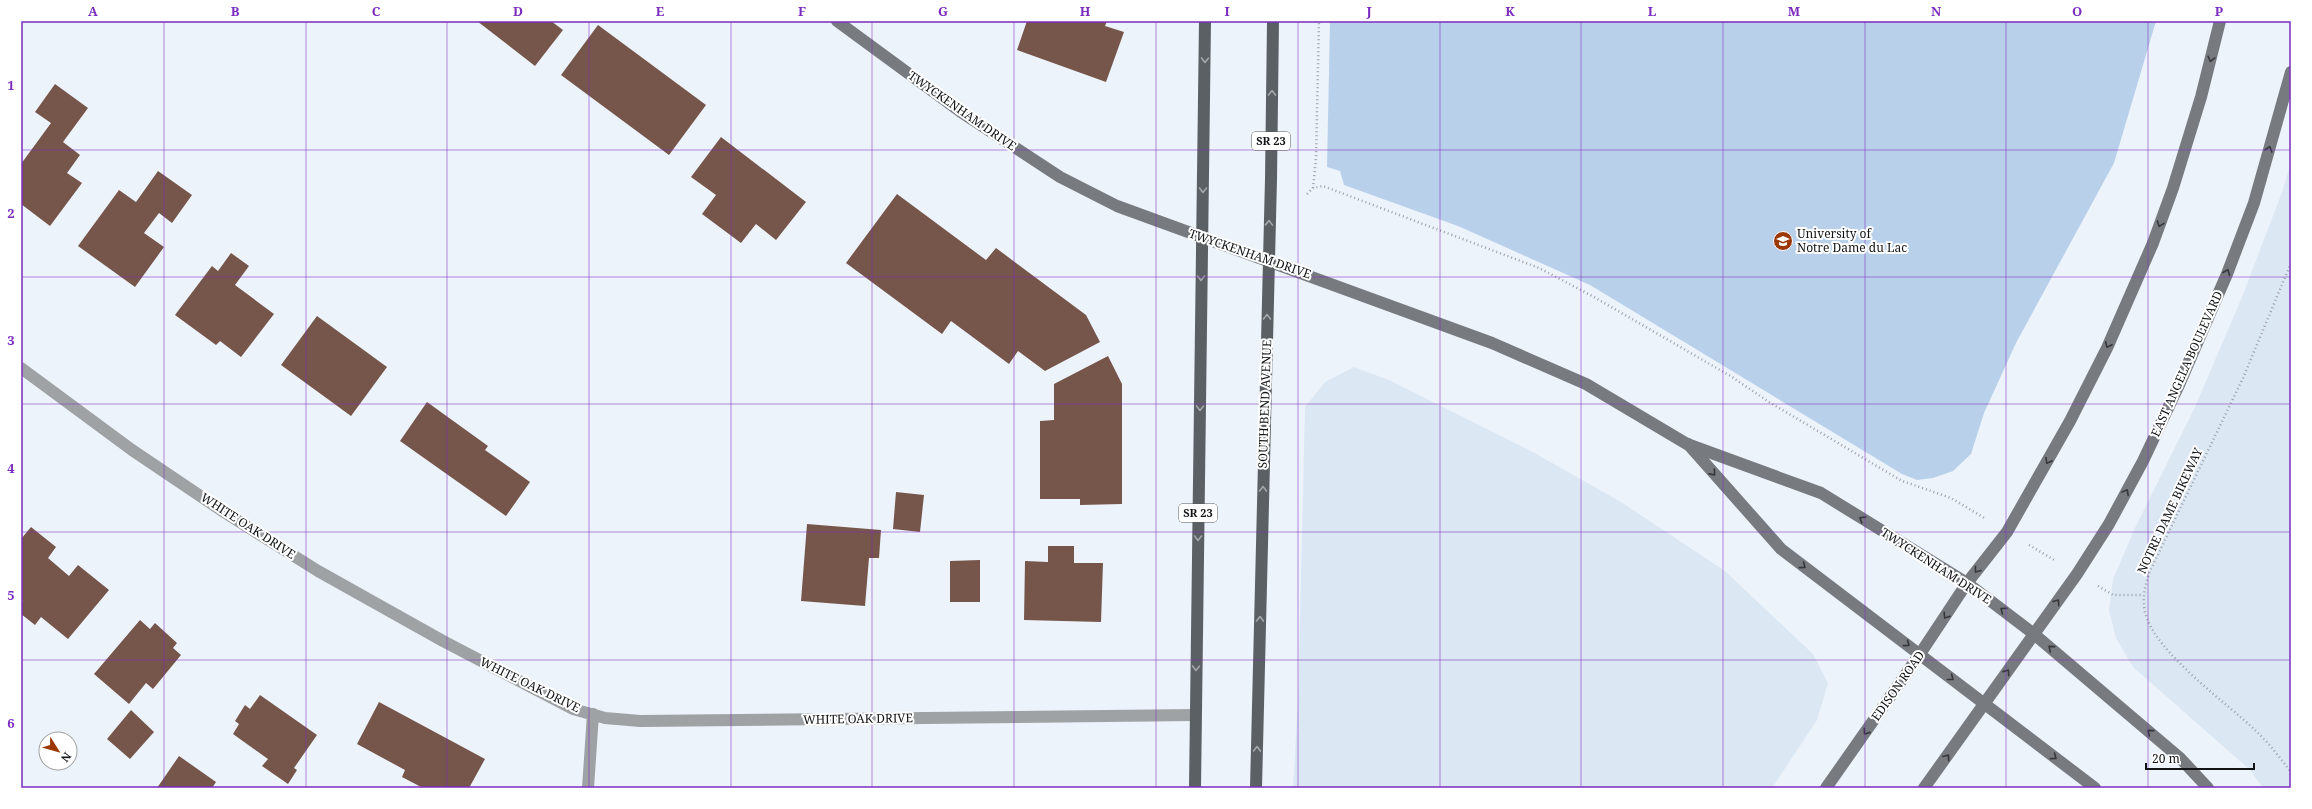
<svg xmlns="http://www.w3.org/2000/svg" width="2312" height="809" viewBox="0 0 2312 809" font-family="'Noto Serif',serif">
	<rect width="100%" height="100%" fill="#edf3fb"/>
	<g fill="#dce7f4">
		<path d="M2291,162V788H2263L2250,770L2133,667L2116,638L2109,611L2113,579L2135,528L2195,407L2242,297L2282,192Z"/>
		<path d="M1354,367L1389,380L1531,451L1621,502L1725,571L1813,654L1828,683L1817,720L1772,788H1293L1298,702L1305,407L1325,382Z"/>
	</g>
	<path fill="#b9d0eb" d="M1330,21H2156L2114,163L2016,343L1984,413L1971,454L1953,471L1933,478L1917,480L1902,474L1590,285L1458,226L1344,185L1340,171L1327,167Z"/>
	<g fill="#76564b">
		<path d="M477,21H551L563,30L535,66Z"/>
		<path d="M1027,21H1107L1105,26L1124,32L1106,82L1017,50Z"/>
		<path d="M598,25L706,105L669,155L561,75Z"/>
		<path d="M55,84L88,108L63,142L80,155L67,173L82,183L50,226L21,204V164L51,123L35,112Z"/>
		<path d="M721,137L806,202L776,240L756,224L741,243L702,214L716,195L691,177Z"/>
		<path d="M158,171L192,195L172,223L159,213L144,233L164,247L135,287L78,246L119,190L136,202Z"/>
		<path d="M897,194L986,260L996,248L1086,315L1100,342L1045,371L1018,351L1009,364L951,321L942,334L846,263Z"/>
		<path d="M231,253L249,266L235,285L274,314L241,357L220,341L216,345L175,315L212,266L218,271Z"/>
		<path d="M317,316L387,367L351,416L281,365Z"/>
		<path d="M1108,356L1122,384V504L1080,505V499H1040V421L1054,420V384Z"/>
		<path d="M427,402L488,446L485,450L530,482L506,516L400,441Z"/>
		<path d="M896,492L924,495L920,532L893,529Z"/>
		<path d="M807,524L881,530L879,558H869L865,606L801,601Z"/>
		<path d="M31,527L56,547L48,558L69,576L78,565L109,590L68,639L41,617L35,625L21,614V604L23,601L21,600V539Z"/>
		<path d="M1048,546H1074V563H1103L1101,622L1024,620L1025,561L1048,562Z"/>
		<path d="M980,560V602H950V561Z"/>
		<path d="M140,620L150,629L155,623L177,643L173,648L181,655L153,689L146,683L129,704L94,674Z"/>
		<path d="M260,695L317,735L294,768L297,770L288,784L262,766L268,759L233,734L239,724L235,721L245,705L250,709Z"/>
		<path d="M379,702L485,759L469,788H423L402,777L405,770L357,744Z"/>
		<path d="M131,710L154,732L130,759L107,739Z"/>
		<path d="M179,756L216,782L212,788H157Z"/>
	</g>
	<g fill="none" stroke-linecap="round" stroke-linejoin="round">
		<g stroke="#9ca0a6" stroke-width="2.5" stroke-dasharray="1 3" stroke-linecap="butt">
			<path d="M1313,188L1316,158L1319,21"/>
			<path d="M1307,194L1313,188L1323,186L1539,268L1594,297L1732,377L1769,402L1902,481L1951,498L1986,519"/>
			<path d="M2291,263L2243,378L2150,571C2145,585 2142,597 2145,612C2154,652 2226,702 2256,731C2269,743 2280,758 2291,772"/>
			<path d="M2029,545L2056,561"/>
			<path d="M2098,586L2113,595H2143"/>
		</g>
		<g stroke="#9fa2a5" stroke-width="12">
			<path d="M21,368L132,450L224,512L318,571L443,641L573,709L605,718L640,721L1195,715"/>
			<path d="M588,788L593,714"/>
		</g>
		<g stroke="#777b80" stroke-width="12">
			<path d="M837,21L961,112L1060,177L1117,206L1492,343L1586,384L1687,444L1821,493L1967,583L2034,634L2180,758L2208,788"/>
			<path d="M1688,444L1781,549L2095,788"/>
			<path d="M1826,788L1920,654L1967,583L2007,532L2070,421L2107,348L2153,243L2173,188L2201,97L2220,21"/>
			<path d="M1924,788L2077,574L2109,524L2143,461L2178,387L2227,274L2254,203L2291,72"/>
		</g>
		<g stroke="#5b6065" stroke-width="12">
			<path d="M1195,788L1205,21"/>
			<path d="M1256,788L1271,179L1273,21"/>
		</g>
	</g>
	<defs><path id="oneway-chevron" d="M-2-3.5L2.5 0L-2 3.5" fill="none" stroke-width="1.6" stroke-linecap="round" stroke-linejoin="round"/></defs>
	<g stroke="#35373a">
		<use href="#oneway-chevron" transform="translate(2211 59) rotate(104)"/>
		<use href="#oneway-chevron" transform="translate(2269 149) rotate(-74)"/>
		<use href="#oneway-chevron" transform="translate(2160 224) rotate(110)"/>
		<use href="#oneway-chevron" transform="translate(2227 272) rotate(-68)"/>
		<use href="#oneway-chevron" transform="translate(2108 345) rotate(115)"/>
		<use href="#oneway-chevron" transform="translate(2048 461) rotate(119)"/>
		<use href="#oneway-chevron" transform="translate(1713 473) rotate(48)"/>
		<use href="#oneway-chevron" transform="translate(2126 492) rotate(-62)"/>
		<use href="#oneway-chevron" transform="translate(1862 519) rotate(-148)"/>
		<use href="#oneway-chevron" transform="translate(1803 566) rotate(37)"/>
		<use href="#oneway-chevron" transform="translate(1977 570) rotate(128)"/>
		<use href="#oneway-chevron" transform="translate(2057 602) rotate(-54)"/>
		<use href="#oneway-chevron" transform="translate(2003 610) rotate(-143)"/>
		<use href="#oneway-chevron" transform="translate(1946 616) rotate(123)"/>
		<use href="#oneway-chevron" transform="translate(1907 644) rotate(37)"/>
		<use href="#oneway-chevron" transform="translate(2051 648) rotate(-140)"/>
		<use href="#oneway-chevron" transform="translate(2007 672) rotate(-55)"/>
		<use href="#oneway-chevron" transform="translate(1951 678) rotate(38)"/>
		<use href="#oneway-chevron" transform="translate(1866 732) rotate(125)"/>
		<use href="#oneway-chevron" transform="translate(2150 732) rotate(-140)"/>
		<use href="#oneway-chevron" transform="translate(1947 757) rotate(-54)"/>
		<use href="#oneway-chevron" transform="translate(2054 757) rotate(37)"/>
	</g>
	<g stroke="#a5a8aa">
		<use href="#oneway-chevron" transform="translate(1205 60) rotate(91)"/>
		<use href="#oneway-chevron" transform="translate(1272 93) rotate(-89)"/>
		<use href="#oneway-chevron" transform="translate(1203 190) rotate(91)"/>
		<use href="#oneway-chevron" transform="translate(1269 223) rotate(-88)"/>
		<use href="#oneway-chevron" transform="translate(1201 278) rotate(90)"/>
		<use href="#oneway-chevron" transform="translate(1267 317) rotate(-90)"/>
		<use href="#oneway-chevron" transform="translate(1200 408) rotate(91)"/>
		<use href="#oneway-chevron" transform="translate(1263 489) rotate(-89)"/>
		<use href="#oneway-chevron" transform="translate(1198 538) rotate(91)"/>
		<use href="#oneway-chevron" transform="translate(1260 619) rotate(-89)"/>
		<use href="#oneway-chevron" transform="translate(1196 668) rotate(91)"/>
		<use href="#oneway-chevron" transform="translate(1257 749) rotate(-89)"/>
	</g>
	<path fill="none" stroke="#7b2cbf" stroke-width="1" stroke-opacity="0.55" d="M164,21V788M306,21V788M447,21V788M589,21V788M731,21V788M872,21V788M1014,21V788M1156,21V788M1298,21V788M1440,21V788M1581,21V788M1723,21V788M1865,21V788M2006,21V788M2148,21V788M21,150H2291M21,277H2291M21,404H2291M21,532H2291M21,660H2291"/>
	<defs>
		<g id="university-disc" transform="scale(1)"><circle r="9.5" fill="#9c3707" stroke="#fff"/><path d="M0-5L7-2L0 1L-7-2ZM-4 1L0 2.5L4 1V4Q0 6-4 4Z" fill="#fff"/></g>
	</defs>
	<g fill-rule="evenodd">
		<use href="#university-disc" x="1783" y="241"/>
	</g>
	<g text-anchor="middle" stroke-width="4" stroke-linejoin="round" paint-order="stroke">
		<g fill="#fff" stroke="#585a5b" stroke-width="1">
			<rect x="1252" y="132" width="38" height="18" rx="3"/>
			<rect x="1179" y="504" width="38" height="18" rx="3"/>
		</g>
		<g font-size="11" font-weight="bold" fill="#111315">
			<text x="1271" y="145">SR 23</text>
			<text x="1198" y="517">SR 23</text>
		</g>
		<g font-size="12" fill="#111315" stroke="#fff">
			<text transform="translate(962 111) rotate(35)" y="4">TWYCKENHAM DRIVE</text>
			<text transform="translate(1250 254) rotate(19)" y="4">TWYCKENHAM DRIVE</text>
			<text transform="translate(2187 364) rotate(-66)" y="4">EAST ANGELA BOULEVARD</text>
			<text transform="translate(1265 404) rotate(-88)" y="4">SOUTH BEND AVENUE</text>
			<text transform="translate(2170 511) rotate(-65)" y="4">NOTRE DAME BIKEWAY</text>
			<text transform="translate(248 526) rotate(33)" y="4">WHITE OAK DRIVE</text>
			<text transform="translate(1936 566) rotate(33)" y="4">TWYCKENHAM DRIVE</text>
			<text transform="translate(530 685) rotate(26)" y="4">WHITE OAK DRIVE</text>
			<text transform="translate(1898 686) rotate(-55)" y="4">EDISON ROAD</text>
			<text transform="translate(858 719) rotate(-1)" y="4">WHITE OAK DRIVE</text>
		</g>
		<g font-size="12" fill="#111315" stroke="#fff" text-anchor="start">
			<text x="1797" y="238">University of<tspan x="1797" dy="14">Notre Dame du Lac</tspan></text>
		</g>
	</g>
	<rect width="2312" height="809" fill="none" stroke="#ffffff" stroke-width="44"/>
	<g transform="translate(58 751) rotate(127)"><circle r="19" fill="#ffffff" stroke="#a0a1a1"/>
	<path d="M0-3L7 15L0 10L-7 15Z" fill="#9c3707"/>
	<text y="-6" font-size="11" font-weight="bold" text-anchor="middle" fill="#111315">N</text>
	</g>
	<path d="M2146 763v6h108v-6" fill="none" stroke="#111315" stroke-width="2"/>
	<text x="2152" y="763" font-size="12" fill="#111315" stroke="#ffffff" stroke-width="3" paint-order="stroke">20 m</text>
	<rect x="22" y="22" width="2268" height="765" fill="none" stroke="#7b2cbf" stroke-width="1.5"/>
	<g font-size="13" text-anchor="middle" font-weight="bold" fill="#7b2cbf">
		<text x="93" y="16">A</text>
		<text x="235" y="16">B</text>
		<text x="376" y="16">C</text>
		<text x="518" y="16">D</text>
		<text x="660" y="16">E</text>
		<text x="802" y="16">F</text>
		<text x="943" y="16">G</text>
		<text x="1085" y="16">H</text>
		<text x="1227" y="16">I</text>
		<text x="1369" y="16">J</text>
		<text x="1510" y="16">K</text>
		<text x="1652" y="16">L</text>
		<text x="1794" y="16">M</text>
		<text x="1936" y="16">N</text>
		<text x="2077" y="16">O</text>
		<text x="2219" y="16">P</text>
		<text x="11" y="90">1</text>
		<text x="11" y="218">2</text>
		<text x="11" y="345">3</text>
		<text x="11" y="473">4</text>
		<text x="11" y="600">5</text>
		<text x="11" y="728">6</text>
	</g>
</svg>
